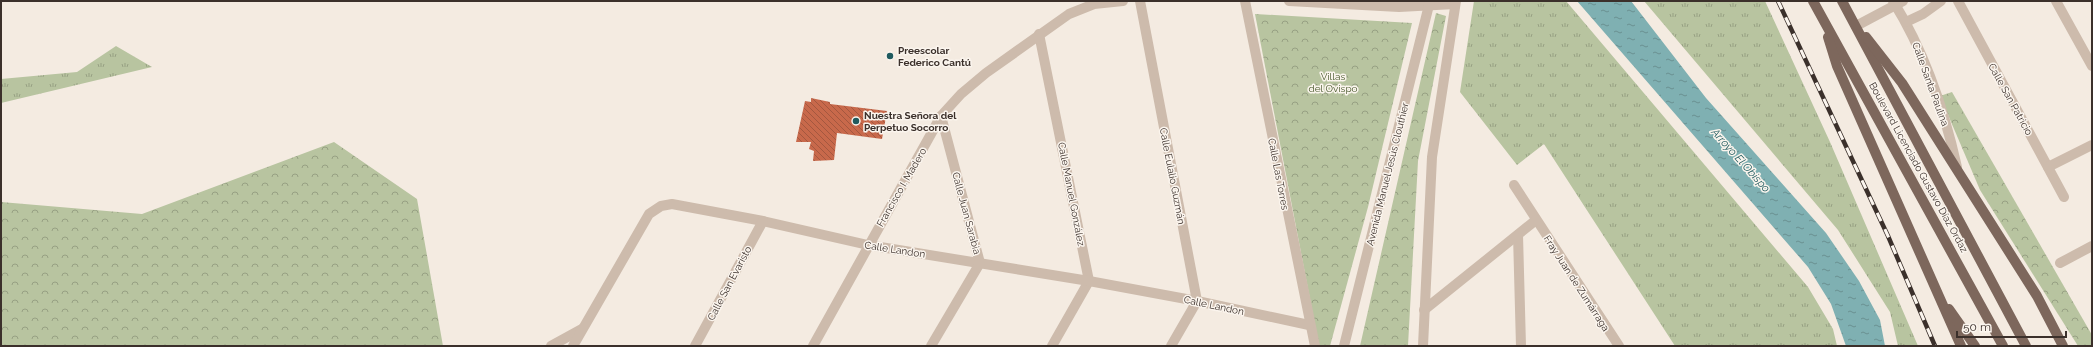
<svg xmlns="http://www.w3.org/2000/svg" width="2093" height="347" viewBox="0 0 2093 347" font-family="Raleway,sans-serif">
	<defs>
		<pattern id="grass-tufts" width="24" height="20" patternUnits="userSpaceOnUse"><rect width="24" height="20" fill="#b8c4a0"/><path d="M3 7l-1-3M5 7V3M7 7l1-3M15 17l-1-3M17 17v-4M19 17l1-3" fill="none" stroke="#97a083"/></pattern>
		<pattern id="forest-crowns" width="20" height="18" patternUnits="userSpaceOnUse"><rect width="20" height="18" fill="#b8c4a0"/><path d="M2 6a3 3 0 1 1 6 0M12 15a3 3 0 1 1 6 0" fill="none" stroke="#97a083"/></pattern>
		<pattern id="water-ripples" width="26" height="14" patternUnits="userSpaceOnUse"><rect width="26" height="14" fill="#7fb0b2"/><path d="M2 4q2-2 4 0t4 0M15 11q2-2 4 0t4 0" fill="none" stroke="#699091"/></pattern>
		<pattern id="building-back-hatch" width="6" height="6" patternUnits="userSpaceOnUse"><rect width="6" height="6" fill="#c8694b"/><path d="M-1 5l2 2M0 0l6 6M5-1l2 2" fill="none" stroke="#a4573f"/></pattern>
	</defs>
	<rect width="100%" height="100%" fill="#f4ebe1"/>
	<g fill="url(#grass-tufts)">
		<path d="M1474,1H1566L1808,287L1833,329L1837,346H1675L1544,144L1517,165L1460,92Z"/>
		<path d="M1644,1H1765L1830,142L1918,346H1898L1890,312L1838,230Z"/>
		<path d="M116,46L152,67L1,103V79L77,72Z"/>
	</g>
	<g fill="url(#forest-crowns)">
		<path d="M1436,13L1446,16L1418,161L1408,346H1360Z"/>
		<path d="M1255,14L1412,23L1368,207L1330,346H1319Z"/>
		<path d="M1952,92L2092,335V346H2078L1980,190L1940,96Z"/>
		<path d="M334,142L417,199L443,346H1V202L142,214Z"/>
	</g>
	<path fill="url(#water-ripples)" d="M1577,1H1631L1706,98L1826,233L1859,281L1880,320L1885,346H1846L1831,304L1808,267Z"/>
	<path fill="url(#building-back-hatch)" d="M811,98L830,102V104L887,111L882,139L837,133L834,160L813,161L814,151L809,149L811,142H796L805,101L811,102Z"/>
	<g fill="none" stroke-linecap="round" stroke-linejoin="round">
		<g stroke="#cdbbac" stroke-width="10">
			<path d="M1140,1L1197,301L1171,346"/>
			<path d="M1245,1L1315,346"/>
			<path d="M1289,1L1399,7L1455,4"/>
			<path d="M1893,1C1925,52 1944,109 1957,167"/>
			<path d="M1958,1L2064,197"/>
			<path d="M2056,1L2092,66"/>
			<path d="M1906,22L1923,14L1941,1"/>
			<path d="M1856,26L1903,1"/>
			<path d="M1039,34L1089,281L1052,346"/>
			<path d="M2048,167L2092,145"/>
			<path d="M1514,185L1619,346"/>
			<path d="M1518,235L1521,346"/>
			<path d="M2060,263L2092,246"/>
			<path d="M1424,310L1536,220"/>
			<path d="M551,346L582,329"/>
			<path d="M573,346L649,214L661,206L672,204L763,221L868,245L1089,281L1197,301L1309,325"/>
			<path d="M695,346L763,221"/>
			<path d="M813,346L941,116L961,94L986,73L1069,14L1094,4L1123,1"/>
			<path d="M931,346L980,263L941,116"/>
		</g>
		<g stroke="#cdbbac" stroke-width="10">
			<path d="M1344,346L1430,1"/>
			<path d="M1423,346L1432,157L1456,1"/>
		</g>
		<g stroke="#7d675c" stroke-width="10">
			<path d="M1813,1L2003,346"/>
			<path d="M1842,1L2026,346"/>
			<path d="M1828,37L1837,66L1961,346"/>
			<path d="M1866,37L1902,83L2037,296L2063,346"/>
			<path d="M1949,309L1975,346"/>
		</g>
		<g stroke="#3b302b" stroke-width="4.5">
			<path id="rail" d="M1778,1L1888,236L1935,346"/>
		</g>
		<use href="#rail" stroke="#fbf5ee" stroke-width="3" stroke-dasharray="9" stroke-linecap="butt"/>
	</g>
	<g fill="#1f5a5e" stroke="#fbf5ee" stroke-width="1.5">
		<circle cx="890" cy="56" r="4"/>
		<circle cx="856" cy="121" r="4"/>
	</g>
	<g text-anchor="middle" stroke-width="3" stroke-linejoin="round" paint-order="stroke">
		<g font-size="10" font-weight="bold" fill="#3b302b" stroke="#fbf5ee" text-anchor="start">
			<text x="898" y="54">Preescolar<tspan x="898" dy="12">Federico Cantú</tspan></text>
			<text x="864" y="119">Nuestra Señora del<tspan x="864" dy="12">Perpetuo Socorro</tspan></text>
		</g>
		<g font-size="10" fill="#4a5a2e" stroke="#fbf5ee">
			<text x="1333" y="80">Villas<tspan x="1333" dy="12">del Ovispo</tspan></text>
		</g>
		<g font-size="10" fill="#3b302b" stroke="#fbf5ee">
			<text transform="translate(1931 84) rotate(70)" y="4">Calle Santa Paulina</text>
			<text transform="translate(2011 99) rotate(61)" y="4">Calle San Patricio</text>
			<text transform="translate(1919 167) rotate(61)" y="4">Boulevard Licenciado Gustavo Díaz Ordaz</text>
			<text transform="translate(1279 174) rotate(79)" y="4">Calle Las Torres</text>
			<text transform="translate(1387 174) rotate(-76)" y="4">Avenida Manuel Jesús Clouthier</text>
			<text transform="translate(1173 176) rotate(79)" y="4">Calle Eulalio Guzmán</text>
			<text transform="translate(901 187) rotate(-60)" y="4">Francisco I. Madero</text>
			<text transform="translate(1072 194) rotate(79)" y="4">Calle Manuel González</text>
			<text transform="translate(967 213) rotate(75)" y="4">Calle Juan Sarabia</text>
			<text transform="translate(895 249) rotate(9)" y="4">Calle Landon</text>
			<text transform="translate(729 283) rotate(-62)" y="4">Calle San Evaristo</text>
			<text transform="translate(1577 283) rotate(57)" y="4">Fray Juan de Zumárraga</text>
			<text transform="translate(1214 305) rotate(12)" y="4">Calle Landon</text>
		</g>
		<g font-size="11" font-style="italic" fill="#1f5a5e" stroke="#fbf5ee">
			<text transform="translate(1741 160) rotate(48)" y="4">Arroyo El Obispo</text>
		</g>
	</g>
	<rect width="2093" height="347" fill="none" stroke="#3b302b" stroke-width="4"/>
	<path d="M1957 331v6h109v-6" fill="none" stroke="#3b302b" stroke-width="2"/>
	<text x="1963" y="331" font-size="12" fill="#3b302b" stroke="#fbf5ee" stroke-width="3" paint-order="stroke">50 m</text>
</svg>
